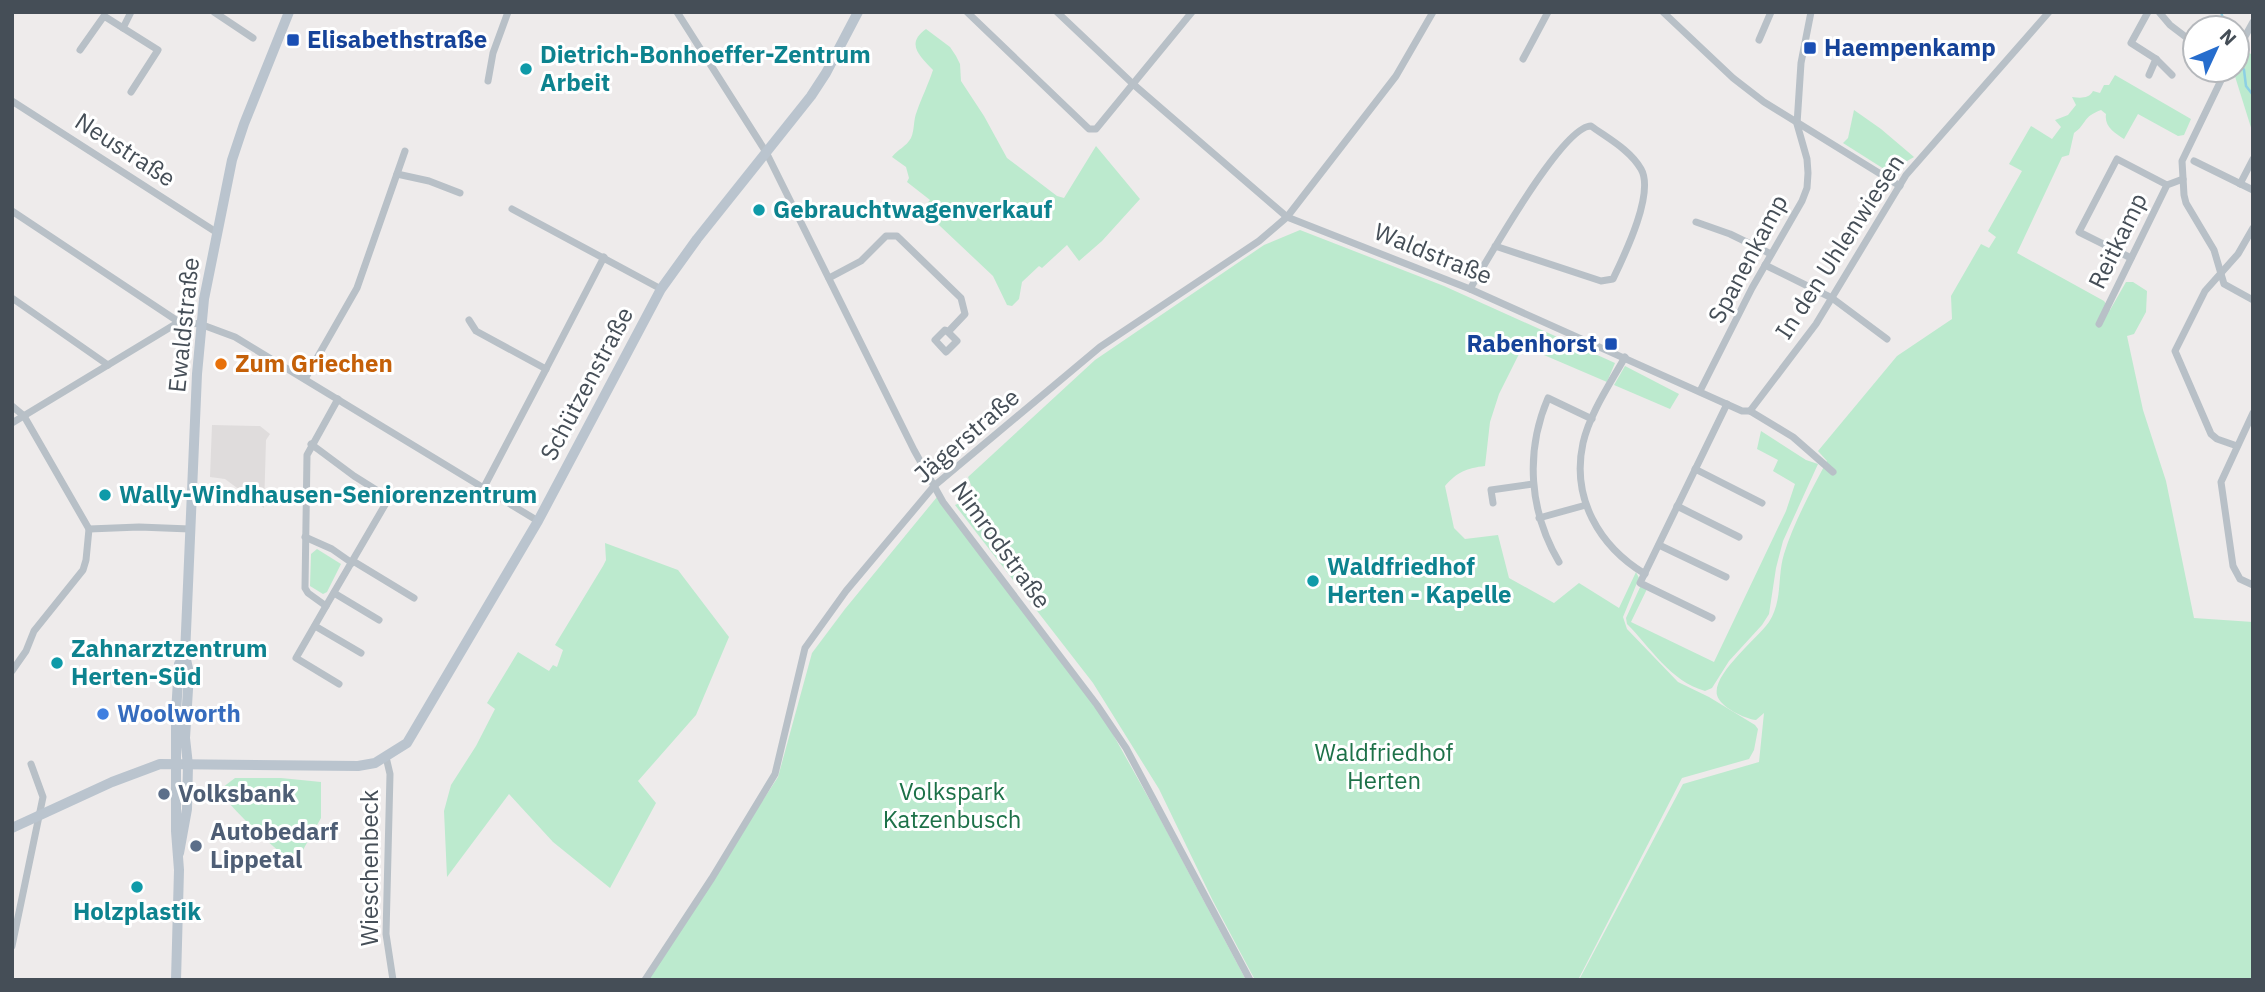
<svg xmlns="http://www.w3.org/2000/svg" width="2265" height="992" viewBox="0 0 2265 992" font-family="'IBM Plex Sans',sans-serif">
	<rect width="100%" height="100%" fill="#eeebeb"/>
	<path fill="#dfdcdc" d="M212,425L260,426L270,434L266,440L264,508L225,479L210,477Z"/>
	<g fill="#bceace">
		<path d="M926,29L950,47L956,56L960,64L961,81L984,116L1007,158L1057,196L1064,198L1096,146L1140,199L1102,241L1079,261L1067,245L1042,268L1039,266L1022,282L1019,299L1012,306L1007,305L993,276L922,209L930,200L907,182L909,178L906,167L892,157C898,149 906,147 911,138C915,129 913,120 917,111C922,97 928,85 933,70C920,56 905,44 926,29Z"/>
		<path d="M2249,53L2253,55V134L2233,70H2237V63L2243,55Z"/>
		<path d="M2115,75L2191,119L2184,135L2178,136L2138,114L2124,139C2115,133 2104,127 2106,114L2101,110C2082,117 2087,124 2074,133L2069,155L2062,157L2017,253L2104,301L2110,310L2126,282H2133L2147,291L2146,312L2134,334L2127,336L2143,410L2166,481L2194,618L2253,622V980H1579L1683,784L1759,762L1764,713L1756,720C1745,719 1720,707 1717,695C1712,674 1758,638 1769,622C1783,600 1777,577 1784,554C1794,522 1811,491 1827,461L1818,451L1897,356L1952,319L1951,296L1981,244L1989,248L1996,237L1988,231L2022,171L2009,164L2031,126L2052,139L2061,127L2055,120L2068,115L2076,105L2072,97C2080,98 2089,99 2093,91L2100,93L2104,85H2109Z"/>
		<path d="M1854,110L1881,129L1914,157L1902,164L1884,169L1843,143L1848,138Z"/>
		<path d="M1300,230L1444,286L1615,363L1607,382L1523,346L1499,394L1490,422L1485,466C1467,468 1457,472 1445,486L1454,528L1465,539L1498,535L1509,578L1554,603L1579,583L1619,608L1636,572L1639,578L1623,617L1627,629L1678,682L1709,697L1755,725L1758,729L1754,750L1749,759L1682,778L1578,980H1255L1213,901L1159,789L1093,683L955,505L975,496L968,477L1095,360L1264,245Z"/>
		<path d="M1625,366L1679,394L1670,409L1614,385Z"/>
		<path d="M1761,431L1806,460L1818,464L1783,541L1776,568L1769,614L1762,625L1729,661L1712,688L1705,691C1670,681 1651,648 1627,624L1626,618L1641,585L1647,589L1631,622L1714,662L1786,511L1795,484L1773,471L1778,460L1757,449Z"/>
		<path d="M937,497L1096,704L1157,813L1246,980H645L778,777L812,653L845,609Z"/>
		<path d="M605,543L678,570L729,637L696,715L638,781L656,803L610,888L553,842L509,794L447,877L444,811L451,785L476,746L495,709L487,703L518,652L549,671L553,665L557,667L563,650L555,645L603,566L606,560Z"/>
		<path d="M317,549L341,564L327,592L323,594L310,586L311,554Z"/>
		<path d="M235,778H281L321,782V818L295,864C266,842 242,818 218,791Z"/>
	</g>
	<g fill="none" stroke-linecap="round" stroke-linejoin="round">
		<g stroke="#8cd0e4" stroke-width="2.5">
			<path d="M2221,12L2226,28"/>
			<path d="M2238,60L2244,70L2246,86L2253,95"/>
			<path d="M2253,97V109"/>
		</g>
		<g stroke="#b8c0c7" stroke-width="7">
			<path d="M214,12L253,38"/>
			<path d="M677,12L766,152L914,450L943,502L1097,705L1126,748L1250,980"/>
			<path d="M967,12L1089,129H1096L1192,12"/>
			<path d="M1057,12L1133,84L1287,217L1470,289L1742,411H1750L1793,437L1833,472"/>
			<path d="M1663,12L1733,78L1764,102L1900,186"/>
			<path d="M2148,12L2131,43L2156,59L2172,75"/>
			<path d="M2159,12L2170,25L2195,44"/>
			<path d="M123,28L158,50L131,92"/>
			<path d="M1759,40L1771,12"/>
			<path d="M80,50L104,16L123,28L131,12"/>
			<path d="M2237,51L2253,22"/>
			<path d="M1523,59L1548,12"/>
			<path d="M2226,70L2182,161L2184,195L2186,203L2214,250L2224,284L2253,300"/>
			<path d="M2149,75L2156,59"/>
			<path d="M488,81L493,53L508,12"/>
			<path d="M12,101L216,232"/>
			<path d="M2194,161L2253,190"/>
			<path d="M397,174L429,181L460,193"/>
			<path d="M2240,184L2253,159"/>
			<path d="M512,209L661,289"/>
			<path d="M12,211L179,322"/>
			<path d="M1696,222L1730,234L1771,254"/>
			<path d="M2131,258L2079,232L2117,159L2167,185"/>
			<path d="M1765,265L1832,298L1887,339"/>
			<path d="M829,278L861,261L886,236H897L961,298L965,314L948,332L945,330L935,340L946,352L957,341L948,332"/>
			<path d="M1470,289C1487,261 1562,126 1591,126C1609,139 1630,150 1641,169C1655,193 1624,256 1613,279L1601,281L1495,246"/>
			<path d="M12,298L108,365"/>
			<path d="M469,320L476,331L546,369L604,257"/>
			<path d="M2099,324L2167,185L2183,179"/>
			<path d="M1625,357C1610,384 1590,413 1583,443C1571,498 1599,546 1645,574"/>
			<path d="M305,379L357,288L405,151"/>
			<path d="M1700,391L1752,288L1802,201L1807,188L1808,173L1807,159L1797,124L1801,63L1811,12"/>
			<path d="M12,406L24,416L89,529L139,527L190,529"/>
			<path d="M1750,411L1816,324L1906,175L2049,12"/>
			<path d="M2253,413L2221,482L2233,566L2240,579L2253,585"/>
			<path d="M12,423L179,322L200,324L235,337L538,521"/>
			<path d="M311,444L354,476L389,498L326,606L308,593L305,588L307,455L338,399"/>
			<path d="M2237,446L2217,439L2211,434L2175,351L2205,291L2238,254L2253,228"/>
			<path d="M1695,469L1762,503"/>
			<path d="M484,487L546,369"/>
			<path d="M1493,503L1491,490L1533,484"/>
			<path d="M1677,506L1739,537"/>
			<path d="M1539,518L1586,505"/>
			<path d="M305,537L332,549L352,563"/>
			<path d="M1659,545L1726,577"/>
			<path d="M353,561L414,598"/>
			<path d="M1559,562C1529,511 1525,452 1548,398L1592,419"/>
			<path d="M334,593L379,620"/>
			<path d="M326,606L296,658L339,684"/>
			<path d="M1712,618L1640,583L1727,404"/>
			<path d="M315,626L361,653"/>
			<path d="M12,671L26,651L34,631L83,570L86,560L89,529"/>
			<path d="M386,757L390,774L386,934L393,980"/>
			<path d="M12,946L43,797L31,764"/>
			<path d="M645,980L712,878L775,774L805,648L846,591L934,486L1100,347L1259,241L1287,217L1396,76L1433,12"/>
		</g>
		<g stroke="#bac4ce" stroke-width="10">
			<path d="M12,828L112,782L160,764L358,766L375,763L407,743L538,521L661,289L697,239L811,96L826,73L858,12"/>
			<path d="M179,853L187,809L188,765L185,738L189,673L185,655L197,374L204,299L232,160L244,124L289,12"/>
			<path d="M176,980L179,870L176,831V713L179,664L185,655"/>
		</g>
	</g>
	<g fill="#1a4fb4" stroke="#fff" stroke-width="2.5">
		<rect x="286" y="33" width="14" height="14" rx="3.5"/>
		<rect x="1803" y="41" width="14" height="14" rx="3.5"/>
		<rect x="1604" y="337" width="14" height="14" rx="3.5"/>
	</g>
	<g fill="#0f9aa8" stroke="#fff" stroke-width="2.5">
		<circle cx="526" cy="69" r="7"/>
		<circle cx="759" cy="210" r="7"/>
		<circle cx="105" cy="495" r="7"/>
		<circle cx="1313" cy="581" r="7"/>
		<circle cx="57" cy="663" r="7"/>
		<circle cx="137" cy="887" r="7"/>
	</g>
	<circle fill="#e8710a" stroke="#fff" stroke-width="2.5" cx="221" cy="364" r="7"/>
	<circle fill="#3f7fe0" stroke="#fff" stroke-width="2.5" cx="103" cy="714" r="7"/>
	<g fill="#5c6f8a" stroke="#fff" stroke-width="2.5">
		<circle cx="164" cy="794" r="7"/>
		<circle cx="196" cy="846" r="7"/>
	</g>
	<g text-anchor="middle" stroke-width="6" stroke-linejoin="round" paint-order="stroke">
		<g font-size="24" font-weight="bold" fill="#164399" stroke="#fff" text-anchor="start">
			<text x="307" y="48">Elisabethstraße</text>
			<text x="1824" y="56">Haempenkamp</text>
			<text x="1597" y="352" text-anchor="end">Rabenhorst</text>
		</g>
		<g font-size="24" font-weight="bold" fill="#0d838f" stroke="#fff" text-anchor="start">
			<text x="540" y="63">Dietrich-Bonhoeffer-Zentrum<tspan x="540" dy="28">Arbeit</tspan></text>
			<text x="773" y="218">Gebrauchtwagenverkauf</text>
			<text x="119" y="503">Wally-Windhausen-Seniorenzentrum</text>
			<text x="1327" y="575">Waldfriedhof<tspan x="1327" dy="28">Herten - Kapelle</tspan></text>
			<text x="71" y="657">Zahnarztzentrum<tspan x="71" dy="28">Herten-Süd</tspan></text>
			<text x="137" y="920" text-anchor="middle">Holzplastik</text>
		</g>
		<g font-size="24" fill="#454e57" stroke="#fff">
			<text transform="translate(125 150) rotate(33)" y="8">Neustraße</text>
			<text transform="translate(2118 241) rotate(-64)" y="8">Reitkamp</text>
			<text transform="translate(1840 247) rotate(-57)" y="8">In den Uhlenwiesen</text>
			<text transform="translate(1433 254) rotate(22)" y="8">Waldstraße</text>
			<text transform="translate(1748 259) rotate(-62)" y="8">Spanenkamp</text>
			<text transform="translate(184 325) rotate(-84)" y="8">Ewaldstraße</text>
			<text transform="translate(587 384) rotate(-62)" y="8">Schützenstraße</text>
			<text transform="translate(967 436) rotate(-41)" y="8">Jägerstraße</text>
			<text transform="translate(1001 545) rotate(54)" y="8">Nimrodstraße</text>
			<text transform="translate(370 868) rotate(-90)" y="8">Wieschenbeck</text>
		</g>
		<g font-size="24" font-weight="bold" fill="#c56008" stroke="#fff" text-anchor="start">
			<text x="235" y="372">Zum Griechen</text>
		</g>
		<g font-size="24" font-weight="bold" fill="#366cbe" stroke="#fff" text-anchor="start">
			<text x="117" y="722">Woolworth</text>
		</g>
		<g font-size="24" fill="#1d7148" stroke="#fff">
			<text x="1384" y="761">Waldfriedhof<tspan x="1384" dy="28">Herten</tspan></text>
			<text x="952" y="800">Volkspark<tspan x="952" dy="28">Katzenbusch</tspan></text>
		</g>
		<g font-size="24" font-weight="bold" fill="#4e5e75" stroke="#fff" text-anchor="start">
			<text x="178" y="802">Volksbank</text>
			<text x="210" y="840">Autobedarf<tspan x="210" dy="28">Lippetal</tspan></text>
		</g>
	</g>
	<rect width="2265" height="992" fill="none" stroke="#454e57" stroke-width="28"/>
	<g transform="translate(2216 49) rotate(46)"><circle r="33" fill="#ffffff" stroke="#b5b8bc" stroke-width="2"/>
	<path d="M0-5L12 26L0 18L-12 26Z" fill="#266dcd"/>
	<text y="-10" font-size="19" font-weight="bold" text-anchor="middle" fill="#454e57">N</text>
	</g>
</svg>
